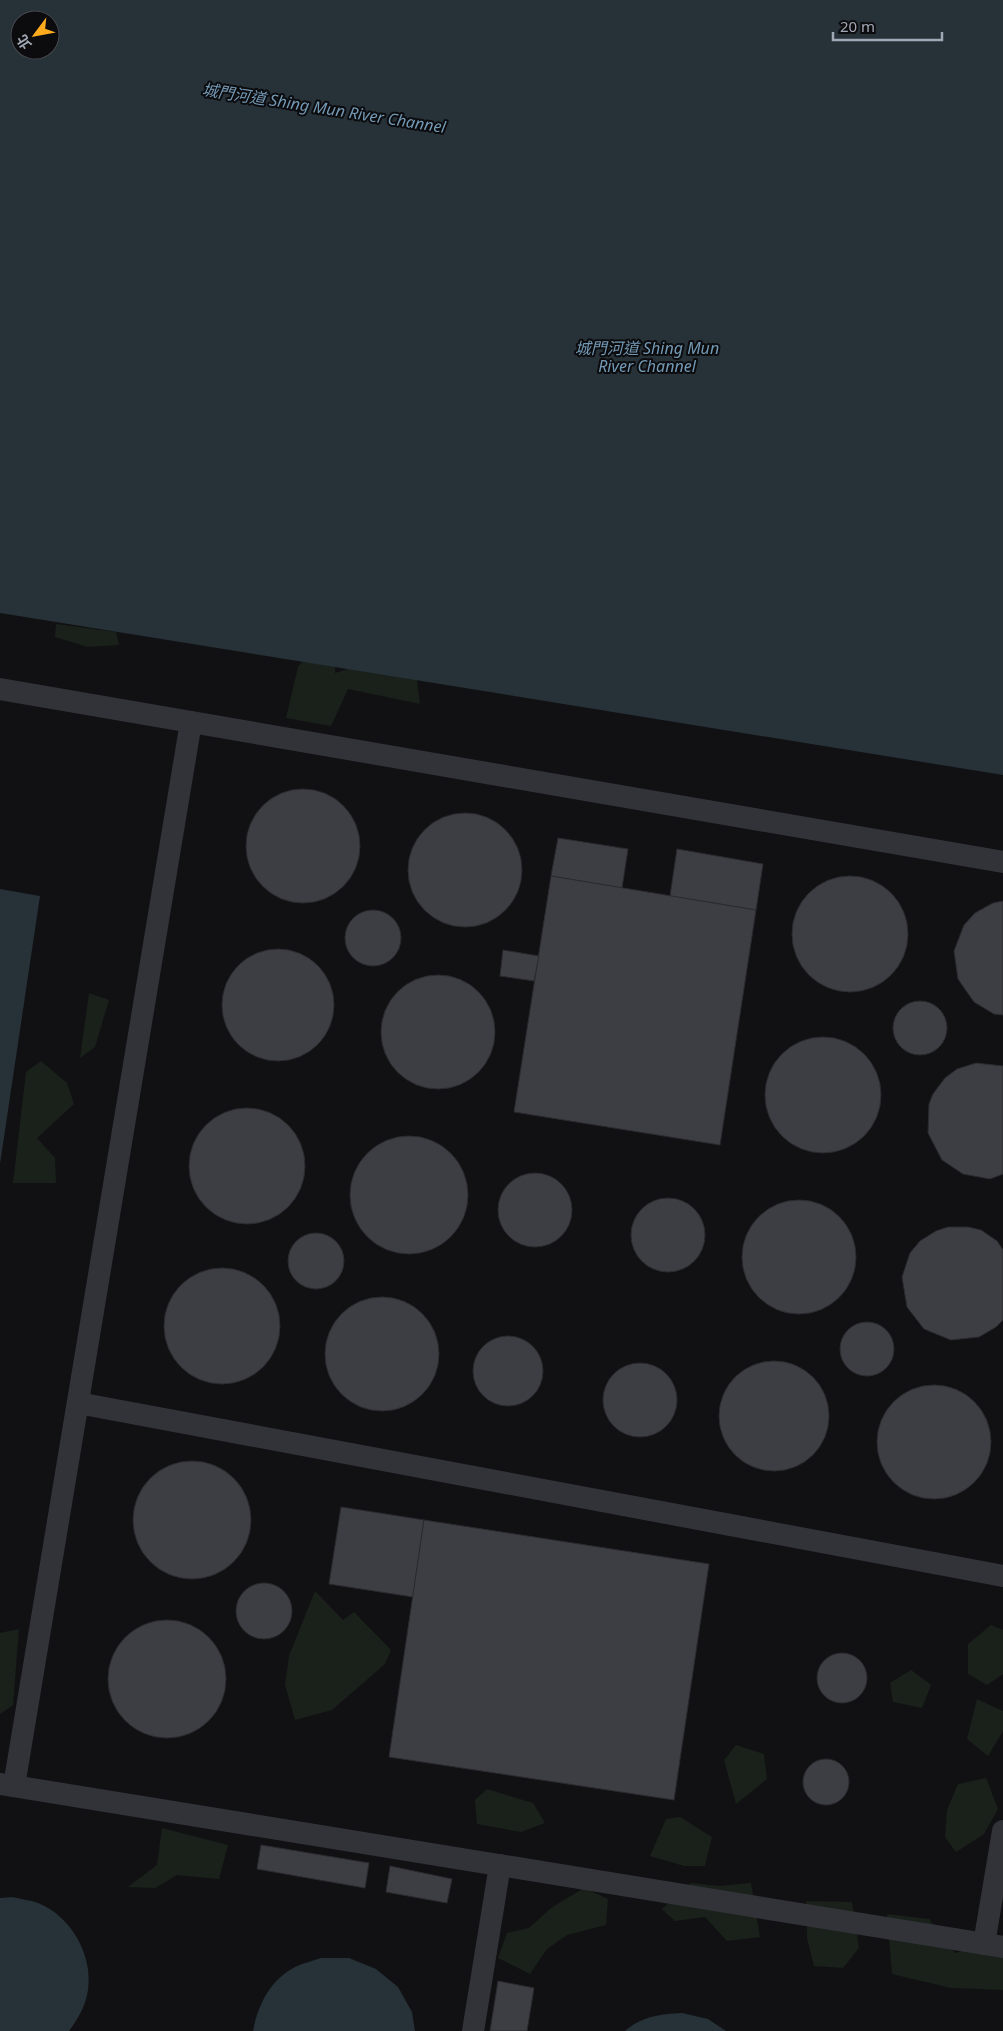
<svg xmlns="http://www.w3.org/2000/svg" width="1003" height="2031" viewBox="0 0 1003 2031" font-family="'Noto Sans','Noto Sans TC',sans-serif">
	<rect width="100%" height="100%" fill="#111113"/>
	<g fill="#19211a">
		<path d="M56,624L116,632L119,645L88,647L55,637Z"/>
		<path d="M317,644L335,648V673L389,656L415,665L420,704L348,689L331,726L286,718L298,667Z"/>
		<path d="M89,993L109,1000L95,1047L80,1058Z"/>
		<path d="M41,1061L67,1083L74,1104L37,1138L55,1158L56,1183H13L26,1072Z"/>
		<path d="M315,1591L343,1620L354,1612L391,1650L385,1664L332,1710L295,1720L285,1685L289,1656Z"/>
		<path d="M991,1625L1003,1630V1674L987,1685L968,1674V1644Z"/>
		<path d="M19,1629L13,1705L0,1714V1633Z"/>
		<path d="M911,1670L931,1685L922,1708L893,1702L890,1683Z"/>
		<path d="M977,1699L1003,1711V1731L988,1756L967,1739Z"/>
		<path d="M736,1745L764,1754L767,1779L736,1804L724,1760Z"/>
		<path d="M986,1778L998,1809L984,1834L956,1852L945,1837L947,1810L958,1784Z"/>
		<path d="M487,1789L533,1803L545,1823L521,1832L477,1824L475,1800Z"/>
		<path d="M680,1817L712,1837L705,1866H684L650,1856L666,1819Z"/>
		<path d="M162,1828L228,1845L219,1879L177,1875L155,1888L128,1887L157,1865Z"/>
		<path d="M691,1883L719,1886L751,1883L760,1937L727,1941L705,1917L675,1921L662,1909Z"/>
		<path d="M584,1888L608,1899L606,1925L567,1935L547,1949L530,1974L498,1958L507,1933L529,1928L551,1908Z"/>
		<path d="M806,1901L852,1902L859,1948L843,1968L814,1966L807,1938Z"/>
		<path d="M887,1914L929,1919L955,1953L1003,1938V1990L951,1988L892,1974Z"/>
	</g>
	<g fill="#263138" fill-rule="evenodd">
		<path d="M0,0H1003V775L0,613ZM20,20H50V50H20Z"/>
		<path d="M0,889L40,896L0,1164Z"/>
		<path d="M12,1897C20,1899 30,1900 38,1903C71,1916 93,1955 88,1990C86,2005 78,2019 69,2031H0V1898Z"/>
		<path d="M321,1958H349L376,1969L398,1987L412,2012L415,2031H253C258,2005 270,1980 295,1967C303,1963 313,1961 321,1958Z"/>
		<path d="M682,2013L708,2019L726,2031H625C642,2016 661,2014 682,2013Z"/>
	</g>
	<g fill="#3d3e43" stroke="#2b2b2f">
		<circle cx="303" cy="846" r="57"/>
		<circle cx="465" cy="870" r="57"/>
		<path d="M558,838L628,849L622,888L551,876Z"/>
		<path d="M677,849L763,864L756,910L670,896Z"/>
		<circle cx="850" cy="934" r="58"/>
		<path d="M551,876L756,910L720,1145L514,1112Z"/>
		<path d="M1003,901V1015L994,1014L974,1002L958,979L954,951L964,925L975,913L993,903Z"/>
		<circle cx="373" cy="938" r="28"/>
		<circle cx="278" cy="1005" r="56"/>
		<path d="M503,950L539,956L534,981L500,976Z"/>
		<circle cx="438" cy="1032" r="57"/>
		<circle cx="920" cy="1028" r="27"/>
		<circle cx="823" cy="1095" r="58"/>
		<path d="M976,1063L1003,1066V1174L990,1179L963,1174L942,1160L928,1133L929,1104L933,1094L945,1078L957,1069Z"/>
		<circle cx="247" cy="1166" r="58"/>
		<circle cx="409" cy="1195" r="59"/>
		<circle cx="535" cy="1210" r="37"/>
		<circle cx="668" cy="1235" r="37"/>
		<circle cx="799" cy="1257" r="57"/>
		<path d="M948,1227H968L981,1230L997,1241L1003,1250V1320L996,1327L979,1337L951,1340L924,1329L907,1307L902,1277L910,1253L920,1241L936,1231Z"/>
		<circle cx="316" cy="1261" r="28"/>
		<circle cx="222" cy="1326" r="58"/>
		<circle cx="382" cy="1354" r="57"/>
		<circle cx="867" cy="1349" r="27"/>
		<circle cx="508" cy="1371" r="35"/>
		<circle cx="774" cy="1416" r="55"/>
		<circle cx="640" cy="1400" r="37"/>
		<circle cx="934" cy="1442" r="57"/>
		<circle cx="192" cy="1520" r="59"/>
		<path d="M341,1507L424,1520L413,1597L329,1584Z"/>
		<path d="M424,1520L709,1564L674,1800L389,1757Z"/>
		<circle cx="264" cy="1611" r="28"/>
		<circle cx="167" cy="1679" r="59"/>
		<circle cx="842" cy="1678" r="25"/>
		<circle cx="826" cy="1782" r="23"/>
		<path d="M261,1845L369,1863L365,1888L257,1869Z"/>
		<path d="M390,1866L452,1879L447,1903L386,1892Z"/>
		<path d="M498,1981L534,1988L527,2031H490Z"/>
	</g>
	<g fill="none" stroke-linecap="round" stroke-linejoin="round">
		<g stroke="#323338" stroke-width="22">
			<path d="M0,689L1003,862"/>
			<path d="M78,1403L1003,1576"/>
			<path d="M1,1784L1003,1947"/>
			<path d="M14,1786L191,722"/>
			<path d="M984,1944L1003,1831"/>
			<path d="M473,2031L500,1865"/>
		</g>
	</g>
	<g text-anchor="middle" stroke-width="4" stroke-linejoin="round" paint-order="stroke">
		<g font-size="16" font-style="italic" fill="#7399b5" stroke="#0c0c0e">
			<text transform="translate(324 108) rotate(9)" y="6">城門河道 Shing Mun River Channel</text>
			<text x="647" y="354">城門河道 Shing Mun<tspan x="647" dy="18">River Channel</tspan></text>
		</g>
	</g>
	<g transform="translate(35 35) rotate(238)"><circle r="24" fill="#0c0c0e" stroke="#484a51"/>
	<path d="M0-4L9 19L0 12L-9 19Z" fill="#ffab1d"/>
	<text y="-8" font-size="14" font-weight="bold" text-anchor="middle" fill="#a1a8b5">北</text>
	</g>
	<path d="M833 32v8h109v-8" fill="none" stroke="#a1a8b5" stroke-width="2.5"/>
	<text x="840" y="32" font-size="15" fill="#a1a8b5" stroke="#0c0c0e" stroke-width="4" paint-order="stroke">20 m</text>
</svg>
